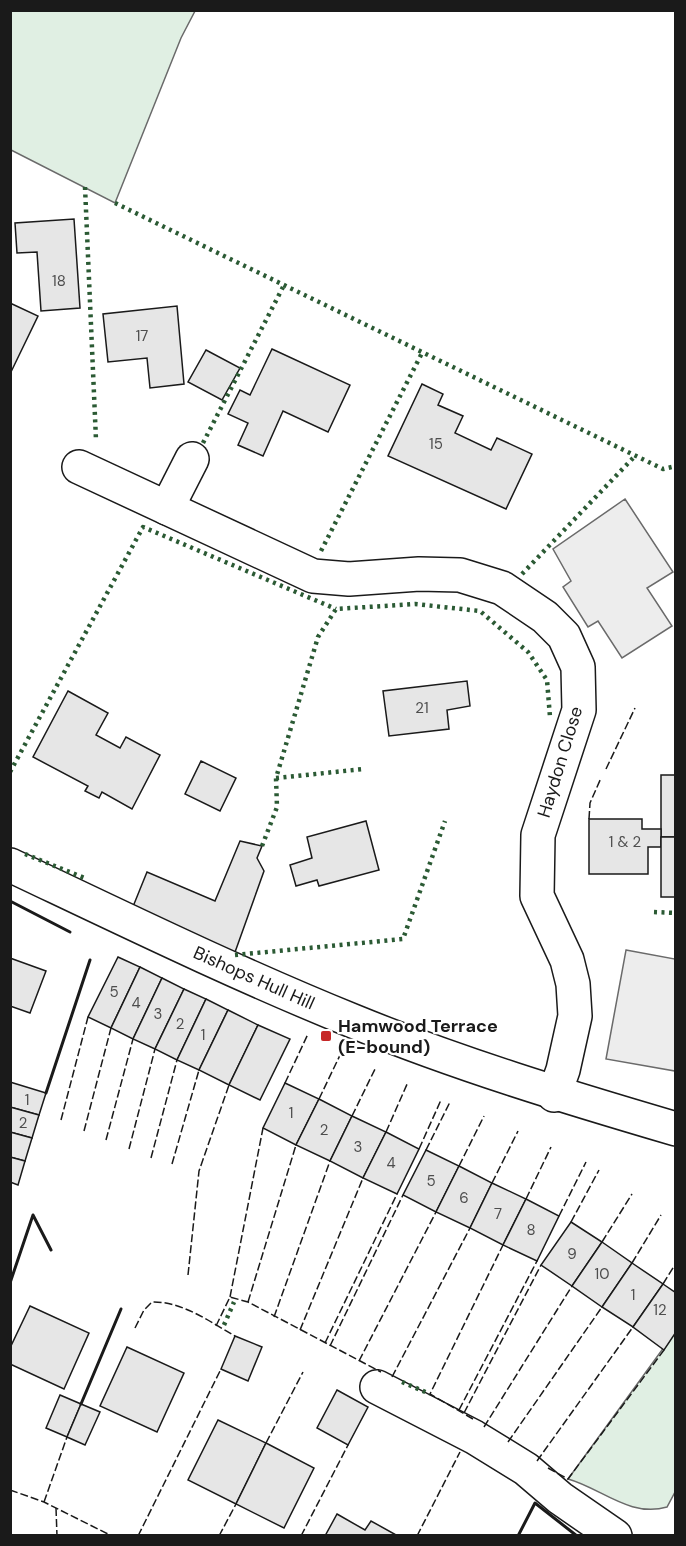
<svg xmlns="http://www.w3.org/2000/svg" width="686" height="1546" viewBox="0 0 686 1546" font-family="'DM Sans',sans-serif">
	<rect width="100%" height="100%" fill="#fff"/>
	<g fill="#e0efe3" stroke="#6a6a6a" stroke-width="1.5">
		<path d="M10,11H195L181,38L115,203L11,150Z"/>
		<path d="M675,1332V1492L667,1507C630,1518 601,1488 568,1479Z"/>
	</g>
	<g fill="#ededed" stroke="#6a6a6a" stroke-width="1.5">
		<path d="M625,499L673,572L647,588L672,626L622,658L598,621L588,627L563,587L571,581L553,549Z"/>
		<path d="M626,950L675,959V1071L606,1059Z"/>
	</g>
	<g fill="#e6e6e6" stroke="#1a1a1a" stroke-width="1.5">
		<path d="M74,219L80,308L41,311L37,252L17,253L15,223Z"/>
		<path d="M10,303L38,316L10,374Z"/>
		<path d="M177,306L184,384L150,388L147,358L108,362L103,314Z"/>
		<path d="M272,349L350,385L328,432L283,411L263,456L238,445L248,423L228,414L240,390L250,395Z"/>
		<path d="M206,350L240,368L222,400L188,382Z"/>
		<path d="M422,384L443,394L438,405L463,416L455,433L491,450L497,438L532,454L506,509L388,456Z"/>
		<path d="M467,681L470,706L447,710L449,729L389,736L383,691Z"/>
		<path d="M68,691L108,713L96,735L120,748L126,737L160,755L132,809L102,792L99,798L85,791L88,786L33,757Z"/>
		<path d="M201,761L236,778L220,811L185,794Z"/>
		<rect x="661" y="775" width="15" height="62"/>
		<path d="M589,819H642V829H661V847H648V874H589Z"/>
		<path d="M366,821L379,870L319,886L317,880L296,886L290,865L312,858L307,837Z"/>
		<rect x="661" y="837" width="15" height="60"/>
		<path d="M240,841L262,846L257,858L264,871L234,955L132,909L147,872L215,901Z"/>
		<path d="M118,957L140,967L111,1028L88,1017Z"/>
		<path d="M10,958L46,971L30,1013L10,1006Z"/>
		<path d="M140,967L162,978L133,1039L111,1028Z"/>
		<path d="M162,978L184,989L155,1049L133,1039Z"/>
		<path d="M184,989L206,999L177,1060L155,1049Z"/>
		<path d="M206,999L228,1010L199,1070L177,1060Z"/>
		<path d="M228,1010L258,1025L229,1085L199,1070Z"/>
		<path d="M258,1025L290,1039L260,1100L229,1085Z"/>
		<path d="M10,1082L46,1093L39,1115L10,1107Z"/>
		<path d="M285,1083L319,1099L296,1145L263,1128Z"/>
		<path d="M319,1099L352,1116L330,1161L296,1145Z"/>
		<path d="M10,1107L39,1115L32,1138L10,1132Z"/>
		<path d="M352,1116L386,1132L363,1178L330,1161Z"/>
		<path d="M10,1132L32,1138L25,1161L10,1157Z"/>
		<path d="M386,1132L419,1149L397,1194L363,1178Z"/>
		<path d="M426,1150L459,1166L436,1212L403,1195Z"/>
		<path d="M10,1157L25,1161L18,1185L10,1182Z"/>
		<path d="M459,1166L492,1183L470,1228L436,1212Z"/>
		<path d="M492,1183L526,1199L503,1245L470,1228Z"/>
		<path d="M526,1199L559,1216L537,1261L503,1245Z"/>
		<path d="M571,1222L602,1242L572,1286L541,1265Z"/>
		<path d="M602,1242L632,1263L602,1307L572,1286Z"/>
		<path d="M632,1263L663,1284L633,1327L602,1307Z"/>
		<path d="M663,1284L676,1293V1332L664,1350L633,1327Z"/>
		<path d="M30,1306L89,1333L64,1389L10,1364V1348Z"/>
		<path d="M235,1336L262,1347L248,1381L221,1369Z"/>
		<path d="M127,1347L184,1373L157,1432L100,1406Z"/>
		<path d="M337,1390L368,1407L348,1445L317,1428Z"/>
		<path d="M60,1395L81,1404L67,1437L46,1428Z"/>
		<path d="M81,1404L100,1412L85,1445L67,1437Z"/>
		<path d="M218,1420L266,1443L236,1504L188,1480Z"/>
		<path d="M266,1443L314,1468L284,1528L236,1504Z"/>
		<path d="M337,1514L365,1530L371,1521L398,1536H325Z"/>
	</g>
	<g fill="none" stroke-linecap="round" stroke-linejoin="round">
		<g stroke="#1a1a1a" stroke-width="36">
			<g id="minor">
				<path d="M79,467L313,576L349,579L419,574L460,575L502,588L545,617L564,636L578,667L579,710L538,835L537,896L567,960L573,984L575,1016L563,1070L554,1095"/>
				<path d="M167,508L192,459"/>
				<path d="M10,865C124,919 237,974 353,1021C458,1064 567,1097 676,1129"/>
				<path d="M377,1387L474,1437L526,1469L560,1498L615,1536"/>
			</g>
		</g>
		<use href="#minor" stroke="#fff" stroke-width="33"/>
		<g stroke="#2b5a34" stroke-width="4.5" stroke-dasharray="3 4.5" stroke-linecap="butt">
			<path d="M85,187L96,440"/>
			<path d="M115,203L663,469L676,466"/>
			<path d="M203,443L283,287"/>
			<path d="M321,551L422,353"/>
			<path d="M522,574L635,456"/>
			<path d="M10,772L143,527L336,609"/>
			<path d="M276,778L364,769"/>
			<path d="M262,846L277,807L276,778L318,637L336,609L415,604L480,611L528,652L547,680L550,717"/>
			<path d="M25,854L87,879"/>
			<path d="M654,912L676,913"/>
			<path d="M235,955L403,939L445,821"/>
			<path d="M224,1325L234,1302"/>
			<path d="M402,1382L430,1394"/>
		</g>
		<g stroke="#1a1a1a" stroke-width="1.5" stroke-dasharray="8 3" stroke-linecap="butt">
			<path d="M606,769L635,708"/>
			<path d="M589,819L590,803L601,778"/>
			<path d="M285,1083L308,1034"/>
			<path d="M319,1099L342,1051"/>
			<path d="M352,1116L376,1067"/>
			<path d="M61,1120L88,1017"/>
			<path d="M84,1131L111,1028"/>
			<path d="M386,1132L408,1082"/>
			<path d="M106,1140L133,1039"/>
			<path d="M129,1149L155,1049"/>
			<path d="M419,1149L441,1100"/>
			<path d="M426,1150L450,1102"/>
			<path d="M151,1158L177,1060"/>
			<path d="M172,1164L199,1070"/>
			<path d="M459,1166L484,1116"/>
			<path d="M492,1183L518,1131"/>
			<path d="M526,1199L551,1147"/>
			<path d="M559,1216L586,1162"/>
			<path d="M571,1222L599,1170"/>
			<path d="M602,1242L632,1194"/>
			<path d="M632,1263L661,1215"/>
			<path d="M188,1275L199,1171L229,1085"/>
			<path d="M663,1284L676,1263"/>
			<path d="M230,1297L263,1128"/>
			<path d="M248,1302L296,1145"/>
			<path d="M274,1317L330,1161"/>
			<path d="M216,1326L230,1297L248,1302L381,1372"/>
			<path d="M135,1328L144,1310L152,1302C182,1301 210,1322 235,1336"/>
			<path d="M300,1330L363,1178"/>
			<path d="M325,1343L397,1194"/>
			<path d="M330,1346L403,1195"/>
			<path d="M359,1361L436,1212"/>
			<path d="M392,1377L470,1228"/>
			<path d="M459,1410L537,1261"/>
			<path d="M464,1413L541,1265"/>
			<path d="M473,1419L430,1394L503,1245"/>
			<path d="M484,1427L572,1286"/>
			<path d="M508,1442L602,1307"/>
			<path d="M266,1443L303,1372"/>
			<path d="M537,1461L633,1327"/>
			<path d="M548,1468L568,1479L664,1350"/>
			<path d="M10,1490L44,1502L112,1536"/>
			<path d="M44,1502L67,1437"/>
			<path d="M56,1508L57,1536"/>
			<path d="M138,1536L221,1369"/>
			<path d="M219,1536L236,1504"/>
			<path d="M301,1536L348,1445"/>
			<path d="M417,1536L460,1452"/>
		</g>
		<g stroke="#1a1a1a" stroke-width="3">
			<path d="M10,901L70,932"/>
			<path d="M46,1093L90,960"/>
			<path d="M10,1283L33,1215L51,1250"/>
			<path d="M81,1404L121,1309"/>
			<path d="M518,1536L535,1503L577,1536"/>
		</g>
	</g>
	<rect fill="#c62828" stroke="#fff" stroke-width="2" x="320" y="1030" width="12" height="12" rx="3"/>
	<g text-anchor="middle" stroke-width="4.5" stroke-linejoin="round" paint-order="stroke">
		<g font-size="15" fill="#4d4d4d">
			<text x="59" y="286">18</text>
			<text x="142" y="341">17</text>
			<text x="436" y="449">15</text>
			<text x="422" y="713">21</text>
			<text x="625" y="847">1 &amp; 2</text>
			<text x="114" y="997">5</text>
			<text x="136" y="1008">4</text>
			<text x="158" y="1019">3</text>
			<text x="180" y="1029">2</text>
			<text x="203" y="1040">1</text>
			<text x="27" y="1105">1</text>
			<text x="291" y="1118">1</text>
			<text x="23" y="1128">2</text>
			<text x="324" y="1135">2</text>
			<text x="358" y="1152">3</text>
			<text x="391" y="1168">4</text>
			<text x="431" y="1186">5</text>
			<text x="464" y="1203">6</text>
			<text x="498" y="1219">7</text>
			<text x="531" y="1235">8</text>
			<text x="572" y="1259">9</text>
			<text x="602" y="1279">10</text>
			<text x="633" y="1300">1</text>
			<text x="660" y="1315">12</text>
		</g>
		<g font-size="18" fill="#1a1a1a" stroke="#fff">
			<text transform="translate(560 762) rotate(-73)" y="6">Haydon Close</text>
			<text transform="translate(254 978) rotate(24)" y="6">Bishops Hull Hill</text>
		</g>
		<g font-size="18" font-weight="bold" fill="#1a1a1a" stroke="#fff" text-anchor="start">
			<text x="338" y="1032">Hamwood Terrace<tspan x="338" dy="21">(E-bound)</tspan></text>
		</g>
	</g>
	<rect width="686" height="1546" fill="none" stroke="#1a1a1a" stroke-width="24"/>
</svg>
